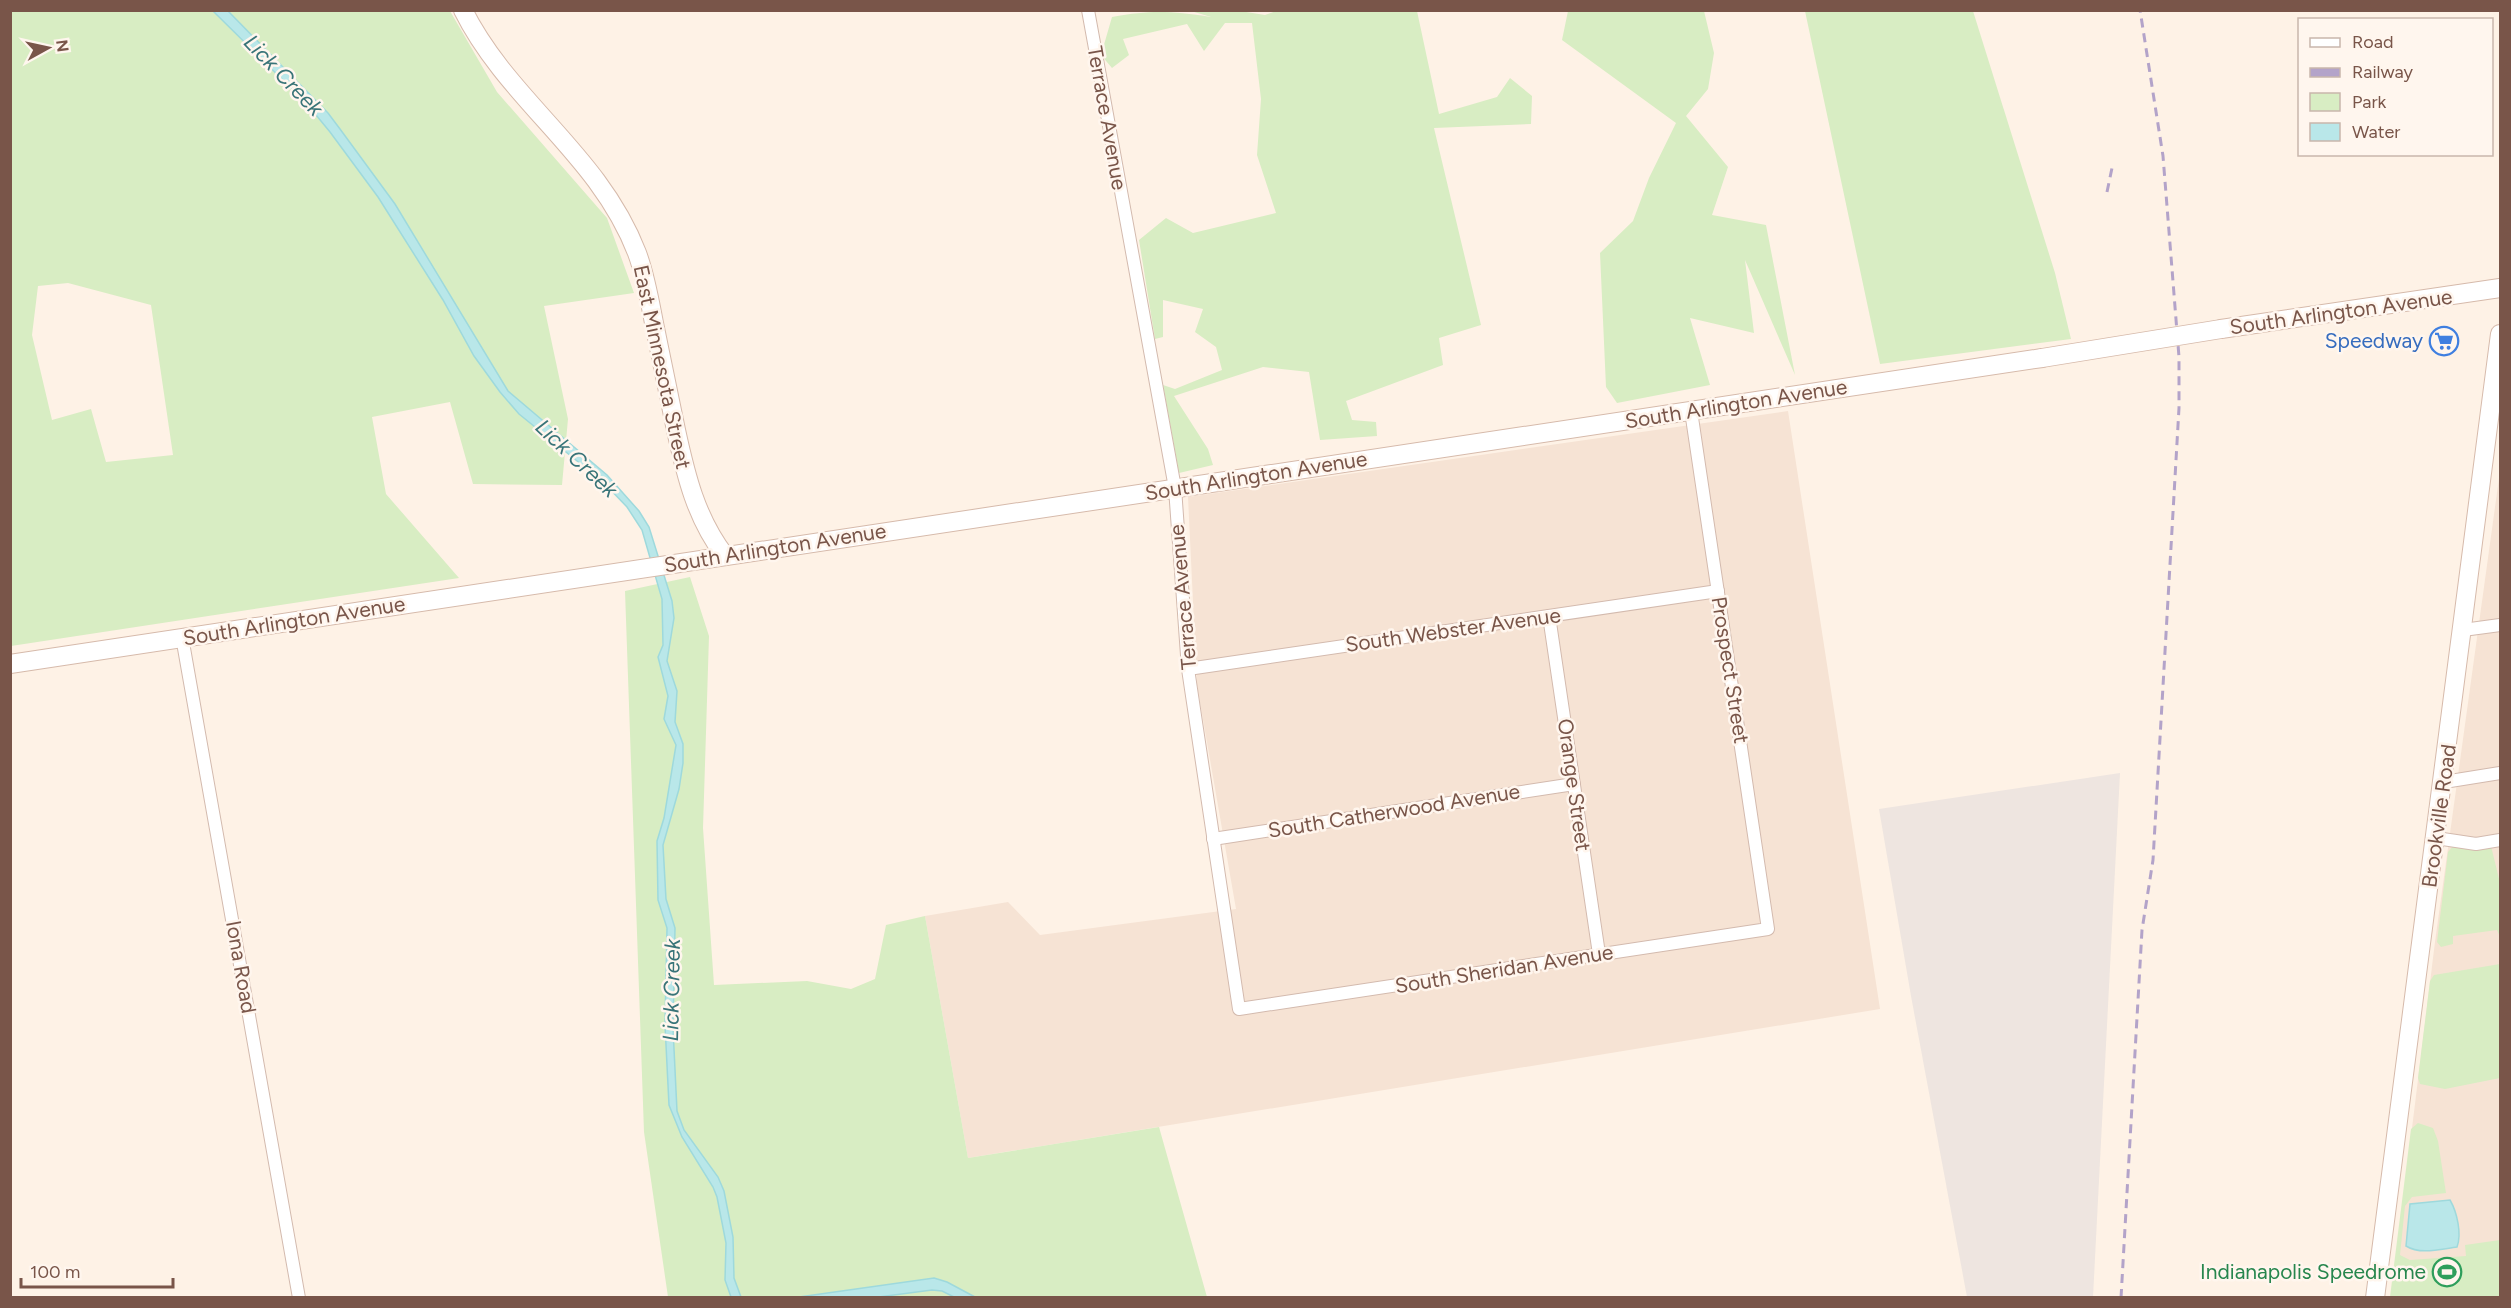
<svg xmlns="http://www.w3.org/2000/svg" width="2511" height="1308" viewBox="0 0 2511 1308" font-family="Figtree,sans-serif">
	<rect width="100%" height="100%" fill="#fef2e6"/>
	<g fill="#f6e3d4">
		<path d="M1788,411L1880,1009L968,1158L925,916L1008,902L1040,935L1236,909L1197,685L1188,497Z"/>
		<path d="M2500,471V1297L2391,1298L2435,942Z"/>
	</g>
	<path fill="#eee5e0" d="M2120,773L2093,1297H1967L1911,996L1879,809Z"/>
	<g fill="#d8edc3" fill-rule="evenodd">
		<path d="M1279,10L1417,11L1439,114L1497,97L1510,78L1532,96L1531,124L1434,128L1481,325L1439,338L1443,365L1346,401L1352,420L1376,422L1377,436L1320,440L1309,372L1263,367L1174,396L1208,449L1213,465L1179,473L1163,385L1175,389L1222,370L1216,347L1195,332L1203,309L1163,300V337L1155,339L1139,240L1166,218L1193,233L1276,213L1257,155L1261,99L1252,23H1225L1204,51L1187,24L1123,39L1129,55L1112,68L1101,55L1112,17C1152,10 1170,11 1211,17L1191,11H1240L1265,15Z"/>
		<path d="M11,11H450L497,92L607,218L634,293L544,306L568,419L562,485L473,484L450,402L372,417L386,494L459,578L11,646ZM68,283L151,305L173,455L106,462L91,409L52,420L32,335L38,286Z"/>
		<path d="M1568,11H1704L1714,53L1708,89L1686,116L1728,167L1712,215L1766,225L1795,375L1745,260L1754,333L1690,318L1710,385L1617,403L1606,387L1600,253L1633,221L1649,178L1676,123L1562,40Z"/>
		<path d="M1805,11H1973L2055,273L2071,339L1880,364Z"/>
		<path d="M690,577L709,636L703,828L714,985L807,981L851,989L875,979L886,925L925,916L968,1158L1159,1127L1207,1297H668L644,1132L625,591Z"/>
		<path d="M2454,845L2491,846L2500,883V937L2497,930L2453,936V944L2441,947L2437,942L2448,852Z"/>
		<path d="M2500,964V1078L2445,1089L2420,1084L2418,1078L2430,981L2434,975Z"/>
		<path d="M2418,1123L2433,1128L2438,1141L2446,1193L2412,1197L2405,1206L2400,1255L2410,1260L2466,1256L2465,1245L2500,1240V1297H2390L2411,1129Z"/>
	</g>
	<g fill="#b9e7e9" stroke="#9ed9dc" stroke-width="1.5">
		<path d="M213,11H228L328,113L340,129L395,204L508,391L607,475L639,511L649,527L672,601L674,618L667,661L677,691L675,722L683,744V763L679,789L663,845L666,899L675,928L673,1028L677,1111L684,1130L718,1177L724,1191L733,1237L734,1278L741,1297H731L725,1280L726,1243L717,1197L713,1187L682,1137L669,1105L665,1025L667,928L658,900L657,841L664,818L676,745L664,719L668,696L658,657L663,645L662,599L642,530L627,507L603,482L519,414L500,392L474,356L443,300L378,197L330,132L307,104Z"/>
		<path d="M2450,1200C2457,1212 2462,1234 2457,1247C2441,1249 2420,1255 2406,1246L2410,1204Z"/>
		<path d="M934,1278L947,1282L975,1297H954L942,1291L932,1290L871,1298L799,1297Z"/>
	</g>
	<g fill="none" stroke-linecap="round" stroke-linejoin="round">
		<g stroke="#d3baae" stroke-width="14">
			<g id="street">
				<path d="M1088,10L1175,488L1188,669L1239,1009L1768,929L1691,411"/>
				<path d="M1549,616L1599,954"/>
				<path d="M2463,630L2500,625"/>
				<path d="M182,637L299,1298"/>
				<path d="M1188,669L1718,591"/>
				<path d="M2444,782L2500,773"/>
				<path d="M2436,838L2476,844L2500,840"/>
				<path d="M1213,839L1574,784"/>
			</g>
		</g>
		<g stroke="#d6baab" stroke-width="20">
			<g id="secondary">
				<path d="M463,10C509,102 599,154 637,253C646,277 650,303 655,328C662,362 669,396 676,430C686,476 696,518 725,556"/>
				<path d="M2221,329L2500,288"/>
				<path d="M10,664L2042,358"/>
				<path d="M2375,1298L2500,334"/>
			</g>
		</g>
		<use href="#street" stroke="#fff" stroke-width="12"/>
		<use href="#secondary" stroke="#fff" stroke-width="18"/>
		<g stroke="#b3a3c9" stroke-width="3" stroke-dasharray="9 6" stroke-linecap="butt">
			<path d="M2107,192L2112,168"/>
			<path d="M2121,1298L2142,930L2153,860L2179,408V357L2163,156L2140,10"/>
		</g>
		<g stroke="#d6baab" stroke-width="20" stroke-linecap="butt">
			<path id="secondary-bridge" d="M2042,358L2221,329"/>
		</g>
		<use href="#secondary-bridge" stroke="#fff" stroke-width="18"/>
	</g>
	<defs>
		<g id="supermarket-ring" transform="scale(1.5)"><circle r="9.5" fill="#fff6ee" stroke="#3f7fe0" stroke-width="1.5"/><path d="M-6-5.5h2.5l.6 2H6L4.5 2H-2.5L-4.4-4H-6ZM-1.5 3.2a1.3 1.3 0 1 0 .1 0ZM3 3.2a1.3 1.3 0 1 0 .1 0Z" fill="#3f7fe0"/></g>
		<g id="stadium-ring" transform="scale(1.5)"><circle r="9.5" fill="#fff6ee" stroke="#2e9e5b" stroke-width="1.5"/><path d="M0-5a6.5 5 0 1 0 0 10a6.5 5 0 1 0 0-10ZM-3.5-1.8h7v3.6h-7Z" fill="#2e9e5b"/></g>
	</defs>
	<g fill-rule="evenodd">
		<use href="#supermarket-ring" x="2444" y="341"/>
		<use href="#stadium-ring" x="2447" y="1272"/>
	</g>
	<g text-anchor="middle" stroke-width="5" stroke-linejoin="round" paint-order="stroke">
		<g font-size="21" fill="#795549" stroke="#fff6ee">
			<text transform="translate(1107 118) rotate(80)" y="7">Terrace Avenue</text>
			<text transform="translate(2341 312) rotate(-8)" y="7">South Arlington Avenue</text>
			<text transform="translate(662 367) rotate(78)" y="7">East Minnesota Street</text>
			<text transform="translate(1736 404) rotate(-9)" y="7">South Arlington Avenue</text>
			<text transform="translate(1256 476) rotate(-9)" y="7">South Arlington Avenue</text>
			<text transform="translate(775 548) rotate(-9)" y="7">South Arlington Avenue</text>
			<text transform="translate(1183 597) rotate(-95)" y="7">Terrace Avenue</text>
			<text transform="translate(294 621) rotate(-9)" y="7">South Arlington Avenue</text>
			<text transform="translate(1453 630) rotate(-8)" y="7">South Webster Avenue</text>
			<text transform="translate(1730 670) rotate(81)" y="7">Prospect Street</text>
			<text transform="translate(1574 785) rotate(82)" y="7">Orange Street</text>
			<text transform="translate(1394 811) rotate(-9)" y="7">South Catherwood Avenue</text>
			<text transform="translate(2439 816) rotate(-82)" y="7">Brookville Road</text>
			<text transform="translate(241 967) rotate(80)" y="7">Iona Road</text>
			<text transform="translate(1504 969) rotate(-9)" y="7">South Sheridan Avenue</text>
		</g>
		<g font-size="21" fill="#366cbe" stroke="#fff6ee" text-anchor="end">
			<text x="2423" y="348">Speedway</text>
		</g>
		<g font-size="21" fill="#27864d" stroke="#fff6ee" text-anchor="end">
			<text x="2426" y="1279">Indianapolis Speedrome</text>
		</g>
		<g font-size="22" font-style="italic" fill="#387478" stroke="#fff6ee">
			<text transform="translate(284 75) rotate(46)" y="8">Lick Creek</text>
			<text transform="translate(577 458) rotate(43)" y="8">Lick Creek</text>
			<text transform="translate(671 990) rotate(-89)" y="8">Lick Creek</text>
		</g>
	</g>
	<rect width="2511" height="1308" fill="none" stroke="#795549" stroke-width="24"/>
	<rect x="2298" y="18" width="195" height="138" fill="#fff6ee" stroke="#c9b6ac" stroke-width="1.5"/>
	<rect x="2310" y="38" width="30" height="9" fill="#ffffff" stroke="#c9b6ac" stroke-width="1.5"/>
	<text x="2352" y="48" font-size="18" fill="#795549">Road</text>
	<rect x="2310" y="68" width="30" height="9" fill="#b3a3c9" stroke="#c9b6ac" stroke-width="1.5"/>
	<text x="2352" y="78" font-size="18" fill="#795549">Railway</text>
	<rect x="2310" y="93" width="30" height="18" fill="#d8edc3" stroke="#c9b6ac" stroke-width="1.5"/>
	<text x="2352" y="108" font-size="18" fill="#795549">Park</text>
	<rect x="2310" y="123" width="30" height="18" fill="#b9e7e9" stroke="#c9b6ac" stroke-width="1.5"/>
	<text x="2352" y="138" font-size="18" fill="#795549">Water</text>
	<g transform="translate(48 48) rotate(82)" stroke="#fff6ee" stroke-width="4.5" paint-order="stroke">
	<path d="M0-4.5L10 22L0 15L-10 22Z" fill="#795549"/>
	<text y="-9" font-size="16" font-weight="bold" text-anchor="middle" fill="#795549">N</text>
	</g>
	<path d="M21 1278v9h152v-9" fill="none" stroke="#795549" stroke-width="3"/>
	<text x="30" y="1278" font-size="18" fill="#795549" stroke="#fff6ee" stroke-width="4.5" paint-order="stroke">100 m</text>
</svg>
